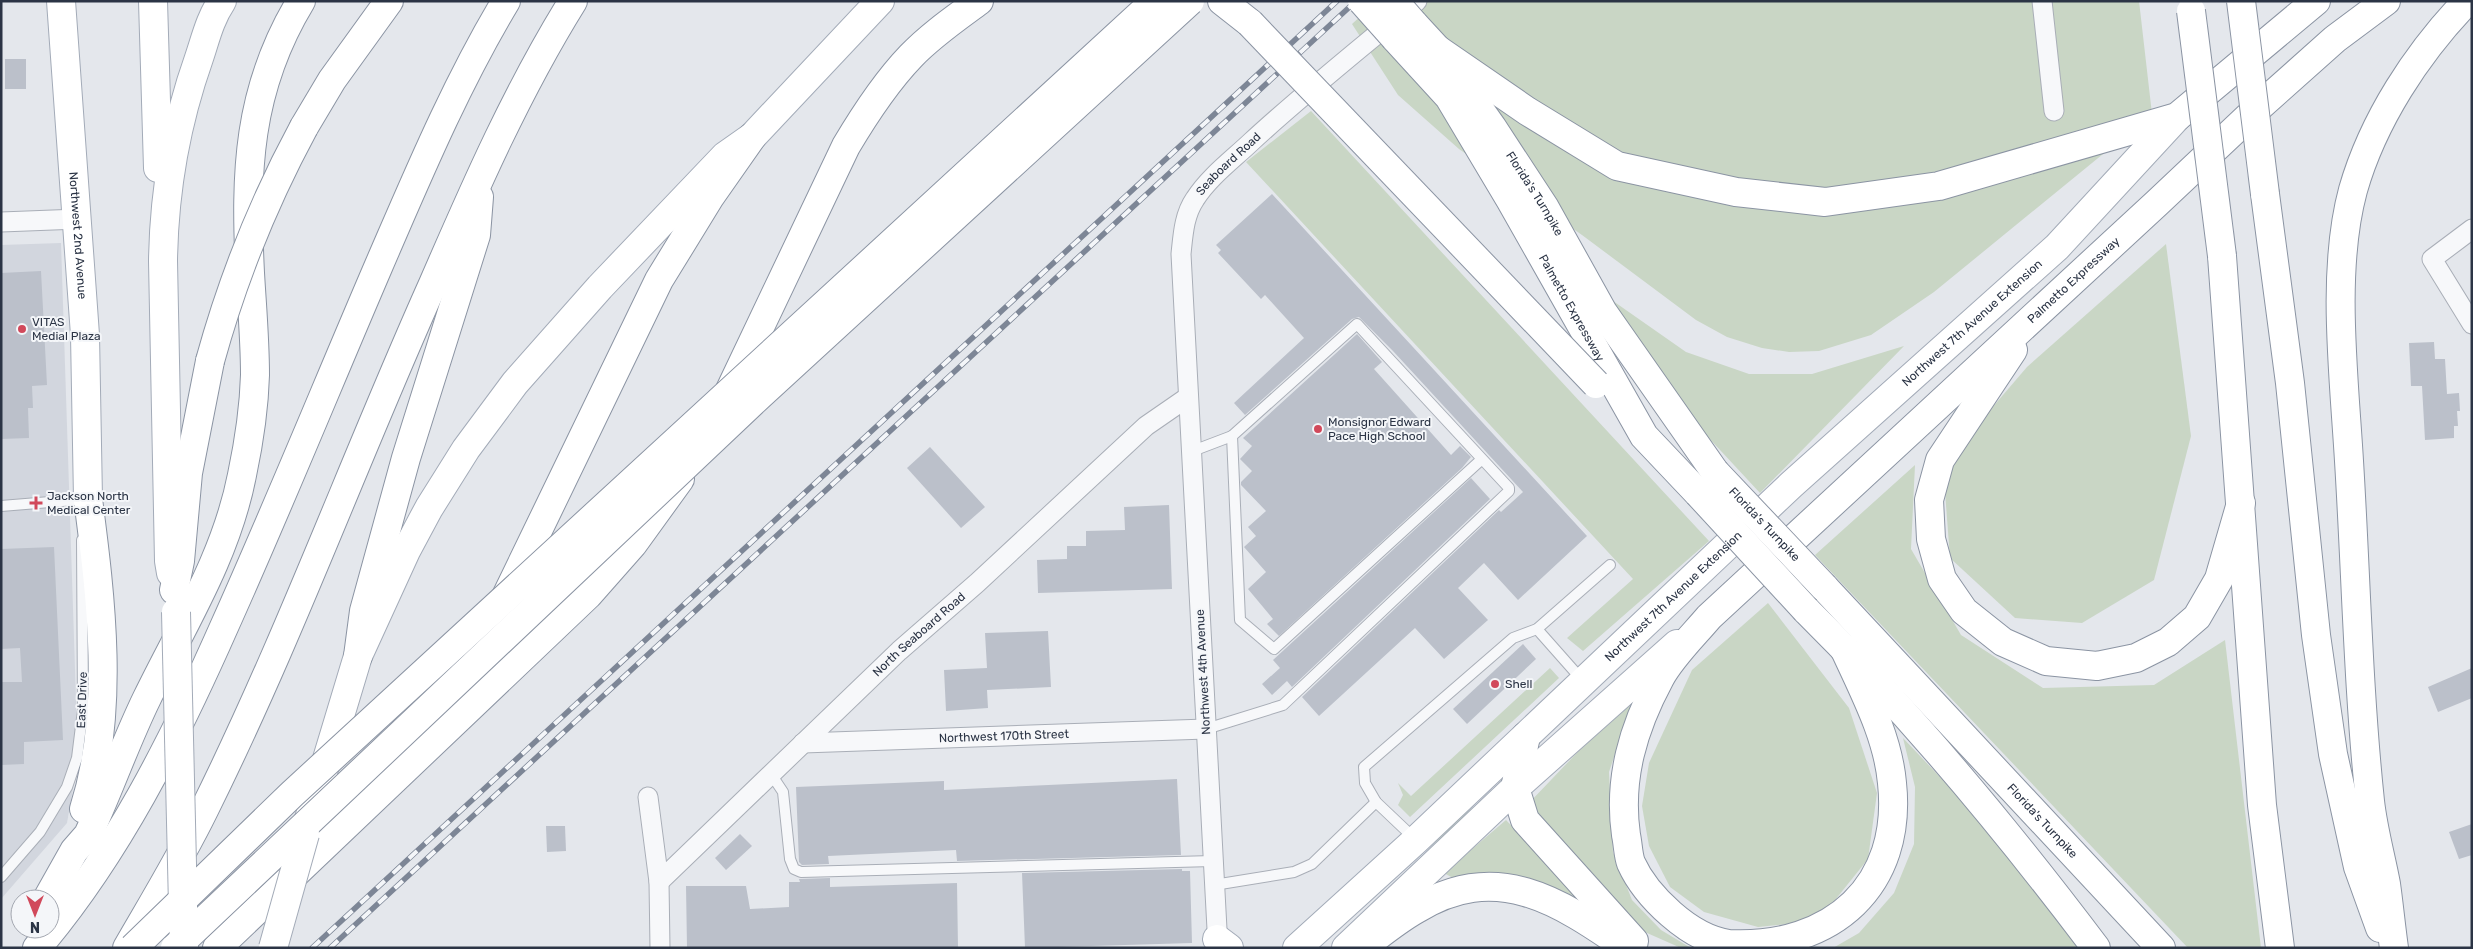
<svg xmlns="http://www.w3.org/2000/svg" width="2473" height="949" viewBox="0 0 2473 949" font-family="Rubik,sans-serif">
	<rect width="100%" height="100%" fill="#e4e7ec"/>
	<path fill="#d2d6de" d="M61,243L78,760L67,823L1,899V245Z"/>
	<g fill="#c9d6c5">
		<path d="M1377,1H2139L2152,114L1934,292L1871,335L1819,351L1789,352L1762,348L1727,337L1696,320L1582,235L1459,149L1398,95L1352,24Z"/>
		<path d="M1311,111L1709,541L1583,651L1567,638L1633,579L1246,162Z"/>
		<path d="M1523,238L1686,352L1749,374H1812L1904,346L1760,493Z"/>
		<path d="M2166,244L2191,436L2154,580L2082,623L2015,618L1950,558L1943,465L2027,367Z"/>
		<path d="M1915,465L1911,549L1961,635L2043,688L2154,685L2225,640L2261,948H2188L1815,555Z"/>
		<path d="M1768,603L1849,708L1877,793L1868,859L1827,910L1796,923L1758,927L1704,912L1670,887L1649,846L1642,806L1649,763L1692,670Z"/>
		<path d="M1550,668L1559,678L1410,817L1398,805L1403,795L1398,783L1411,796Z"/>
		<path d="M1636,691L1609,772L1613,852L1632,900L1661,930L1691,948H1681L1638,929L1529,803Z"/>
		<path d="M1903,738L2102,948H1833L1859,933L1894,893L1914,844L1915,787Z"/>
		<path d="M1475,806L1469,821L1434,854L1426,853L1454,821Z"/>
		<path d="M1506,820L1593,911L1519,880L1453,878L1444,873Z"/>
	</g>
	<g fill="#bbc0ca">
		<rect x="5" y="59" width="21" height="30"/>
		<path d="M1272,194L1587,536L1518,600L1484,563L1458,588L1488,620L1444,659L1415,628L1319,716L1302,697L1499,510L1501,512L1523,492L1393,351L1359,317L1352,319L1245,415L1234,403L1304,338L1265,295L1261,299L1218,253L1221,250L1216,245Z"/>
		<path d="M41,271L47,385L32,386L33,408H28L29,438L1,439V273Z"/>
		<path d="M1357,334L1382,362L1374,369L1451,455L1460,446L1471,457L1462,468L1279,636L1267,624L1273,619L1248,589L1266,572L1244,547L1256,536L1248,527L1266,511L1241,485V482L1252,471L1240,459L1252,446L1243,438Z"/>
		<path d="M2434,342L2435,359H2445L2447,394L2459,393L2460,411H2457L2458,426H2454V438L2425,440L2422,386H2411L2409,343Z"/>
		<path d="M930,447L985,507L961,528L907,468Z"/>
		<path d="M1471,478L1490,499L1292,687L1287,681L1272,695L1262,684L1280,668L1273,660Z"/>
		<path d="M1169,505L1172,589L1038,593L1037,560L1067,559V546H1086V531L1125,530L1124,507Z"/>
		<path d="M54,547L63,740L24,742V764L1,765V682H22L20,648L1,649V549Z"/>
		<path d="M1048,631L1051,687L987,690L988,708L946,711L944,670L987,668L985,633Z"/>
		<path d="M1523,644L1536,659L1467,724L1453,709Z"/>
		<path d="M2472,668V698L2438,712L2428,687Z"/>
		<path d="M1177,779L1181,855L957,861L956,850L828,856L829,864L802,865L799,862L796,787L944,781V790Z"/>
		<path d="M2472,824V855L2459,859L2449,832Z"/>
		<path d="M546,826H565L566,851L547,852Z"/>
		<path d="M740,834L752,846L726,870L715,858Z"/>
		<path d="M1182,869V871H1190L1192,943L1025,948L1022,873Z"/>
		<path d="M830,878V887L957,883L958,948H687L686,886H746L750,909L789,907V882H800L799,879Z"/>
	</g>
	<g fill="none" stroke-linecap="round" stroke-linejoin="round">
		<g stroke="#a9aeb7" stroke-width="12">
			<g id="lane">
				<path d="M1190,452L1232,436"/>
				<path d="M1,506L87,499"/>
				<path d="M1537,629L1583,681"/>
				<path d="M1206,729L1283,705L1509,491V488L1357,324L1232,436L1240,620L1274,649L1482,459"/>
				<path d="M771,774L783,792L790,859L794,869L801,872L1213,861"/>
				<path d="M1415,839L1376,802L1365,783L1364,767L1513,638L1537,629L1610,565"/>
				<path d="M1,877L40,832L67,787L77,758L83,710L82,540"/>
				<path d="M1214,885L1294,872L1312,864L1376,802"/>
			</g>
		</g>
		<g stroke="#a9aeb7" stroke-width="21">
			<g id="street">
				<path d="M2042,1L2054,111"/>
				<path d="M1,222L79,219"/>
				<path d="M2472,229L2432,259L2472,324"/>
				<path id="s1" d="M803,743L1206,729"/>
				<path d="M648,797L659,882L660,948"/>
				<path id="s2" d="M659,882L899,651L977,583L1146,426L1188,397"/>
				<path id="s3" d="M1218,948L1181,254C1183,235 1184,215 1195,199C1209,177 1232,160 1251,142C1304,93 1361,48 1417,1"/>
			</g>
		</g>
		<g stroke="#a3abb8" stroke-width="30">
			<g id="primary">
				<path id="s4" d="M61,1L85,335L88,499"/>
				<path d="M153,1L158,168"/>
				<path d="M171,573L169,561L163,261C164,191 176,123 199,58C206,37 210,19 222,1"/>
				<path d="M305,832L358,656L406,551L429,508L466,449L515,383L600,287L725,156L752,137L880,1"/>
				<path d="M1217,939L1229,948"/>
				<path id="s5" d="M1297,948L1416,840L1791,485L2057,247L2177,117"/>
				<path d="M1346,948L1515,788L1677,644"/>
			</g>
		</g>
		<g stroke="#8b94a3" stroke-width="30">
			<g id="highway">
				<path d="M1222,1L1250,23"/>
				<path id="s6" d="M1413,23L1437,49L1492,127L1545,208L1603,312L1715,472"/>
				<path id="s7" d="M1395,38L1449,97L1511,201L1644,436L1698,493"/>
				<path d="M1437,49L1527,111L1617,166L1736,192L1825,202L1939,186L2177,117L2316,1"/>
				<path d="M304,127L332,80L389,1"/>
				<path d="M2265,194L2290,383L2316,635L2333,754L2358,867L2380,928"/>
				<path d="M2222,256L2262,805L2280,948"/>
				<path d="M2013,350L1940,460L1929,500L1931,539L1942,579L1964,611L2003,642L2046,661L2097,666L2136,658L2168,642L2197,617L2219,579L2241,503"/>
				<path d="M729,392L846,146C865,114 885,83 911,56C931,35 956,18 979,1"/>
				<path id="s8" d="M1824,587L2161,948"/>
				<path d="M174,590L180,561L188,473L210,361"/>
				<path d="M1806,610C1912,715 2007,830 2096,948"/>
				<path id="s9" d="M1844,648C1863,690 1888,736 1892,783C1903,885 1833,949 1729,944C1708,941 1687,928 1671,914C1655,900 1640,883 1631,863C1628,855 1628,844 1626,835C1618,779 1633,728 1660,678C1672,656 1693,636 1709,617L2157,203L2261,105L2335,39L2386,1"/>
				<path d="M358,656L364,611L406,458L476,235L479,197"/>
				<path d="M464,669L497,615L659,280L710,197L752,137"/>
				<path d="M1526,736L1515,788L1525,820L1634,941"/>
				<path d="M84,809C115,712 101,598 88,499"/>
				<path d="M47,899L74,851L88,835C109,790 125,743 147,698C183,624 226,557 242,475C249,442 254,409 255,375C255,341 252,307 250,273C245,173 247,90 301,1"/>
				<path d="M37,948C117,854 174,740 224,627C278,507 327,386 379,265C418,175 455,86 506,1"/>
				<path d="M127,948C153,903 181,857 204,810C289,639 355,458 433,284C475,187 517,91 573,1"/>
				<path d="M217,948L588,595L633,544L680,479"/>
				<path d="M1362,948C1379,935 1396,921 1415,910C1496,859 1559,901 1627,948"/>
				<path d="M2394,948C2391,927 2389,905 2386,884C2381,857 2373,829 2370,801C2358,688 2356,574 2349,461C2344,376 2331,271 2353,190C2373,120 2417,53 2467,1"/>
			</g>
		</g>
		<use href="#lane" stroke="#f7f8fa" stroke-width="10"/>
		<use href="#street" stroke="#f7f8fa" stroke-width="19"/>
		<use href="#primary" stroke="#fff" stroke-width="28"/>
		<use href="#highway" stroke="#fff" stroke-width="28"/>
		<g stroke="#7d8696" stroke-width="5.5">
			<g id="rail">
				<path d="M312,948L1337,1"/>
				<path d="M330,948L1356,1"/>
			</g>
		</g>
		<use href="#rail" stroke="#f4f6f9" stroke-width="4" stroke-dasharray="11" stroke-linecap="butt"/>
		<g stroke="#a3abb8" stroke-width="30" stroke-linecap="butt">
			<g id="primary-bridge">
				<path d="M176,612L184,948"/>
				<path d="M273,948L305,834"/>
			</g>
		</g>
		<g stroke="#8b94a3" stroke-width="30" stroke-linecap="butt">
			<g id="highway-bridge">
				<path d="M1362,1L1395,38"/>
				<path d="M1394,1L1413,23"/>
				<path d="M2241,1L2265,194"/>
				<path d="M2191,11L2222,256"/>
				<path d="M1250,23L1596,384"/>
				<path d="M210,361C232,281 264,201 304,127"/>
				<path id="s10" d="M1715,472L1824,587"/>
				<path d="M1698,493L1806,610"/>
				<path d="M133,948L292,794L1155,1"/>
				<path d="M175,948L759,396L1190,1"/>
			</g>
		</g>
		<use href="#primary-bridge" stroke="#fff" stroke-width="28"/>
		<use href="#highway-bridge" stroke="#fff" stroke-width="28"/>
	</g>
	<g fill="#d1495b" stroke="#f4f6f9" stroke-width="2">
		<circle cx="22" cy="329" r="5"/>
		<circle cx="1318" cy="429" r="5"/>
		<path d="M33.5 495.5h5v5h5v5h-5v5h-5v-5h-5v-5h5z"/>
		<circle cx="1495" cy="684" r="5"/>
	</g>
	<g text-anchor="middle" stroke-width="4" stroke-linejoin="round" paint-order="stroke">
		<g font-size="12" fill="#2b3445" stroke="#f4f6f9">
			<text dy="4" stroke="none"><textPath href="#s3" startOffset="801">Seaboard Road</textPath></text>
			<text dy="4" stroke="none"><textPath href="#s6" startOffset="210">Florida's Turnpike</textPath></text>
			<text dy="4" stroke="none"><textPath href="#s4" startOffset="235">Northwest 2nd Avenue</textPath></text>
			<text dy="4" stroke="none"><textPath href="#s9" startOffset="1308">Palmetto Expressway</textPath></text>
			<text dy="4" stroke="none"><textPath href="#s7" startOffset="324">Palmetto Expressway</textPath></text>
			<text dy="4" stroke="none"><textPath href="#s5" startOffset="920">Northwest 7th Avenue Extension</textPath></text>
			<text dy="4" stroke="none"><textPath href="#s10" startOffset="72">Florida's Turnpike</textPath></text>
			<text dy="4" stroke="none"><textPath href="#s5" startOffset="515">Northwest 7th Avenue Extension</textPath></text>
			<text dy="4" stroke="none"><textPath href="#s2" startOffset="359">North Seaboard Road</textPath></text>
			<text transform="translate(1203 672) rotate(-93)" y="4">Northwest 4th Avenue</text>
			<text transform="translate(82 700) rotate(-88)" y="4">East Drive</text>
			<text dy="4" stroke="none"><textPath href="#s1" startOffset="201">Northwest 170th Street</textPath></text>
			<text dy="4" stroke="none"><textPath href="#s8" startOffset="320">Florida's Turnpike</textPath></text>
		</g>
		<g font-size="12" fill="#2b3445" stroke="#f4f6f9" text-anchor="start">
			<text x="32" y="326">VITAS<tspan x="32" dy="14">Medial Plaza</tspan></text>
			<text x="1328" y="426">Monsignor Edward<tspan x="1328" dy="14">Pace High School</tspan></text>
			<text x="47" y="500">Jackson North<tspan x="47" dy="14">Medical Center</tspan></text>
			<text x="1505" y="688">Shell</text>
		</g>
	</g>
	<rect width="2473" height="949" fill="none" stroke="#2b3445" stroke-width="5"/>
	<g transform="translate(35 914) rotate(180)"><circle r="24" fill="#f4f6f9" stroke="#a4a8b1"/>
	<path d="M0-4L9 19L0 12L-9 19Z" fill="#d1495b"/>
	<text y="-8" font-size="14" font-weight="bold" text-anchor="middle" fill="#2b3445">N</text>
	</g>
</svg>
